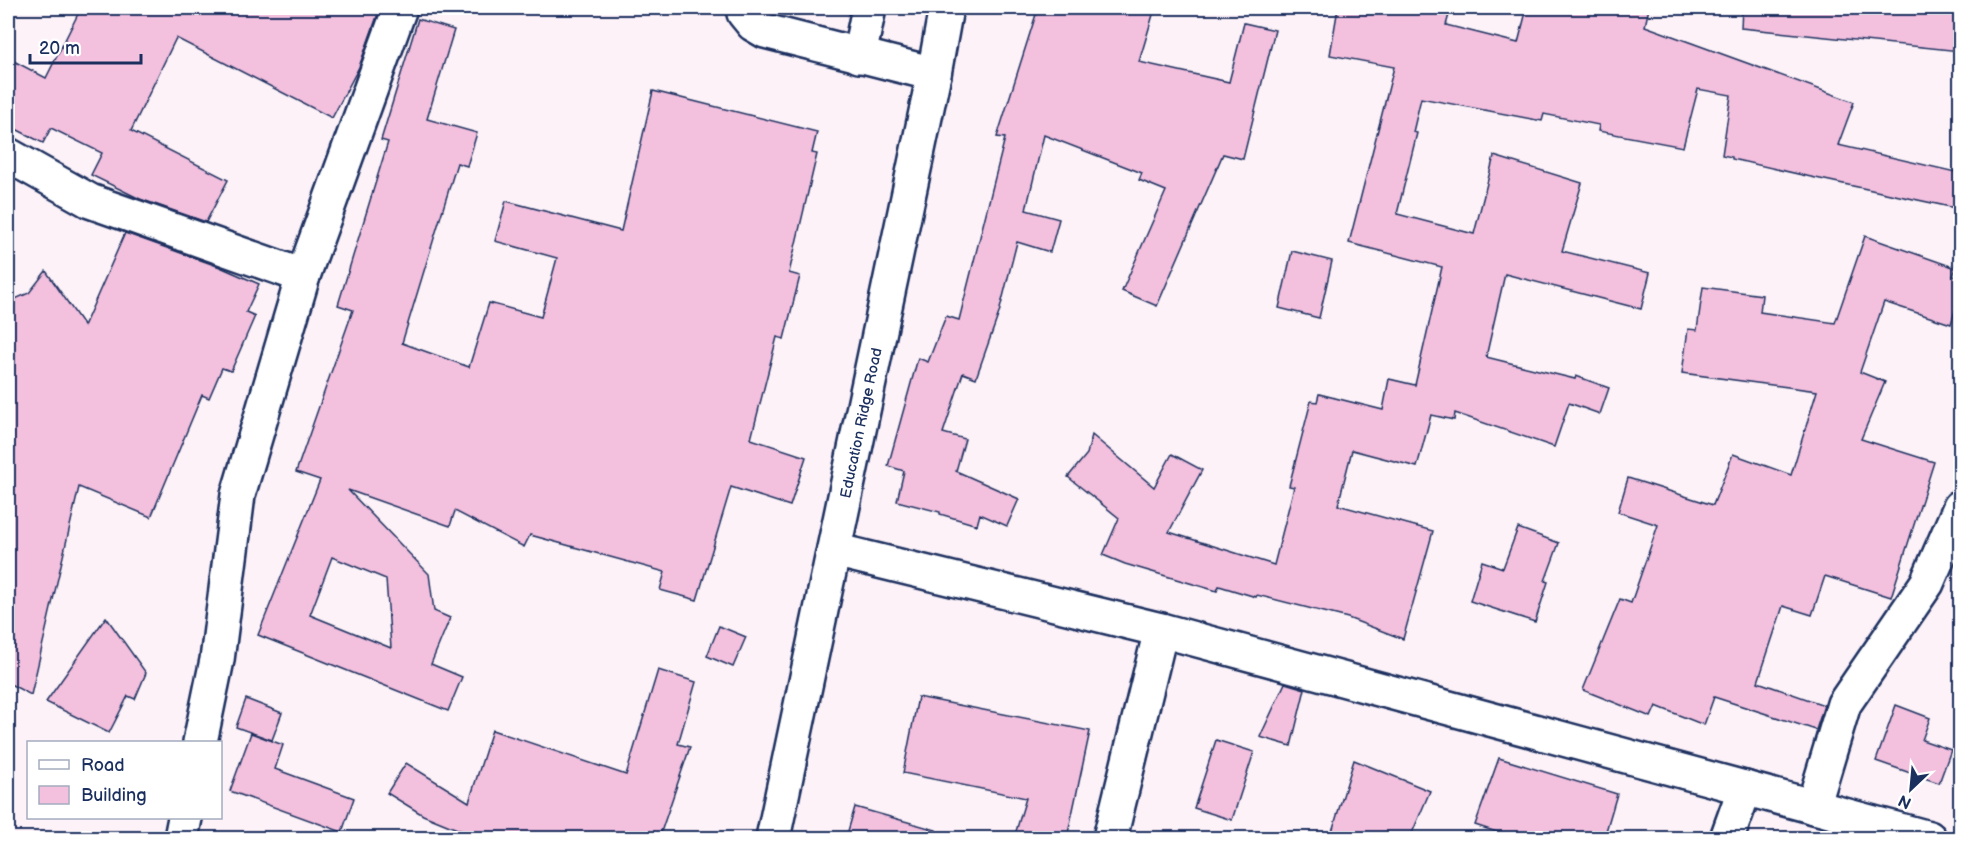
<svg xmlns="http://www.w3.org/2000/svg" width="1968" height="846" viewBox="0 0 1968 846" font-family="'Balsamiq Sans',sans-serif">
	<rect width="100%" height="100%" fill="#fdf2f8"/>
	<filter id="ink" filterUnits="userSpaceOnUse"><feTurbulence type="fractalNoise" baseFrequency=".0167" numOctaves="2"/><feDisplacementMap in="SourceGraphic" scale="12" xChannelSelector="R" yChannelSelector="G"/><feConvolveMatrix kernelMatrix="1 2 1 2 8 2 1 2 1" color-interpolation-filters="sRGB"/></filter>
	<g filter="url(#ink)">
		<g fill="#f3c0de" stroke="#1b2f5e" stroke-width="1.5" fill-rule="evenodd">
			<path d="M81,8H380L359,67L332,118L176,38L131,131L228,180L206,222L140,199L91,175L102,153L51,128L43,143L8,125V58L46,78Z"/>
			<path d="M1038,8H1155L1139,62L1229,82L1244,23L1275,30L1243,159L1223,154L1157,306L1122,291L1166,191L1139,180L1142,173L1044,135L1026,210L1059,219L1050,252L1017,242L999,313L976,378L963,373L943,433L965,439L956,471L1019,499L1007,526L980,514L977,525L940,514V512L897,501L904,471L888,466L918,358L928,362L946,316L959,320L1005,138L997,137Z"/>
			<path d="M1338,8H1451L1446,25L1518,43L1527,8H1649L1645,26L1854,102L1838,145L1960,173V209L1811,177L1732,159V157L1722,155L1731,95L1698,89L1683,147L1598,131L1599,125L1544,114L1542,121L1421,98L1413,132L1417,133L1397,214L1474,234L1494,156L1582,183L1562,251L1650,273L1641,309L1505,274L1486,357L1575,379L1576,376L1609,388L1600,414L1569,403L1554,447L1455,413L1454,420L1431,415L1417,467L1352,450L1338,505L1433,531L1403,639L1348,618L1257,595L1256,597L1219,586L1217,591L1125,564L1103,555L1119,518L1068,477L1087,454L1092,435L1154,487L1172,454L1202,470L1169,532L1274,565L1294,487L1289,486L1311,401L1317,402L1319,394L1383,410L1389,379L1415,385L1442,267L1349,243L1394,67L1330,55Z"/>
			<path d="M1742,8H1960V51L1741,28Z"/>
			<path d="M418,19L454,30L427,119L477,133L467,166L457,163L402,343L469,367L489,303L541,317L557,258L495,241L506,201L621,231L653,91L817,132L812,153L817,154L789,273L800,276L784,339L777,337L751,439L806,457L790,506L731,487L697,600L660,590L665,572L530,535L524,547L455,511L450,526L348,490L429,574L434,611L450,618L431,664L462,677L448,711L258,635L320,480L296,472L353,310L338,305L388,142L381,140ZM332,557L386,579L391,648L310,615Z"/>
			<path d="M125,233L220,267L259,284L246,312L255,316L231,371L222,368L209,398L202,395L151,517L79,487L31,695L8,683V347L10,348V306L15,299L29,293L46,271L84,326Z"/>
			<path d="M1865,236L1956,268L1953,276L1960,278V313L1955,311L1951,324L1884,302L1860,372L1885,382L1861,439L1934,462L1891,597L1825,576L1812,615L1783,606L1758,682L1824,705L1816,730L1714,697L1704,725L1656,706L1651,717L1583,690L1620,599L1631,603L1658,525L1618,512L1628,478L1713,505L1733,454L1791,475L1817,391L1682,373L1688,329L1697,330L1703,287L1762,295L1760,312L1835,323Z"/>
			<path d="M1292,251L1332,261L1319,318L1279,308Z"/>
			<path d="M1518,528L1559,543L1545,581L1548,582L1535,622L1470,601L1482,561L1503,568Z"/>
			<path d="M106,617L146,673L135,699L128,696L109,733L46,702Z"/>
			<path d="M719,626L746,637L733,667L707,656Z"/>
			<path d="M658,670L696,682L678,744L690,747L659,838H479L423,815L387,793L406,763L469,802L492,730L626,775Z"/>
			<path d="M1285,683L1305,689L1291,746L1260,737Z"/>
			<path d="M918,697L1090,731L1067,838H1014L1026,798L903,773Z"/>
			<path d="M246,699L282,713L272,740L236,727Z"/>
			<path d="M1896,705L1930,718L1922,740L1951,750L1939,783L1876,761Z"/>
			<path d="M251,733L283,745L275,769L354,798L342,832L230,791Z"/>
			<path d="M1216,740L1254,752L1232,820L1194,808Z"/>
			<path d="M1499,758L1617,794L1604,838H1515L1475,825Z"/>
			<path d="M1354,760L1430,791L1410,838H1330Z"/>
			<path d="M855,807L936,830L935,838H846Z"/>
		</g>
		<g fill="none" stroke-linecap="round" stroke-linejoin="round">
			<g stroke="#1b2f5e" stroke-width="38">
				<g id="minor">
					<path d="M745,8L744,13L753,24L765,31L934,74"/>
					<path d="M859,56L869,8"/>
					<path d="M8,155L90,201L303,276"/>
					<path d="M834,550L1161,630L1929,838"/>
					<path d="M200,742L217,660L238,495L303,276L400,8"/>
					<path d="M1813,807L1844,704L1927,583L1960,507"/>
					<path d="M181,838L185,818"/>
					<path d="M1110,838L1161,630"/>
					<path d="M1727,838L1745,788"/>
				</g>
			</g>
			<g stroke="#1b2f5e" stroke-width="38">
				<path id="major" d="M773,838L934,74L946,8"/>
			</g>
			<use href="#minor" stroke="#fff" stroke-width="33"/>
			<use href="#major" stroke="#fff" stroke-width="33"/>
		</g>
	</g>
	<g text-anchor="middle" stroke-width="5" stroke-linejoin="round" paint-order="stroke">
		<g font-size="15" fill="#1b2f5e" stroke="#fff">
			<text transform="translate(861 423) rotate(-78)" y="5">Education Ridge Road</text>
		</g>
	</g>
	<rect width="1968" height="846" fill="none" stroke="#fff" stroke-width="30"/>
	<rect x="15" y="15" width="1938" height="816" fill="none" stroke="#1b2f5e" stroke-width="2" filter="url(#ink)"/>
	<rect x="27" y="741" width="195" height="78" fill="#ffffff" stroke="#a4acbf" stroke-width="1.5"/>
	<rect x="39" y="760" width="30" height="9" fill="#ffffff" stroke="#a4acbf" stroke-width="1.5"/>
	<text x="81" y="771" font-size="18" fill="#1b2f5e">Road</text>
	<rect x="39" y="786" width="30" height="18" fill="#f3c0de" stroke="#a4acbf" stroke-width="1.5"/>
	<text x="81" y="801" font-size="18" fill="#1b2f5e">Building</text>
	<g transform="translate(1911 789) rotate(206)" stroke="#ffffff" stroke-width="4.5" paint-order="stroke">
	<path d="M0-4.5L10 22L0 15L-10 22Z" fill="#1b2f5e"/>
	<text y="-9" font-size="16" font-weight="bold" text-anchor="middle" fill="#1b2f5e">N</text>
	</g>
	<path d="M30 54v9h111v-9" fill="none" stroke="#1b2f5e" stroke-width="3"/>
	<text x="39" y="54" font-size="18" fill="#1b2f5e" stroke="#ffffff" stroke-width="4.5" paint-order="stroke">20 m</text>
</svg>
